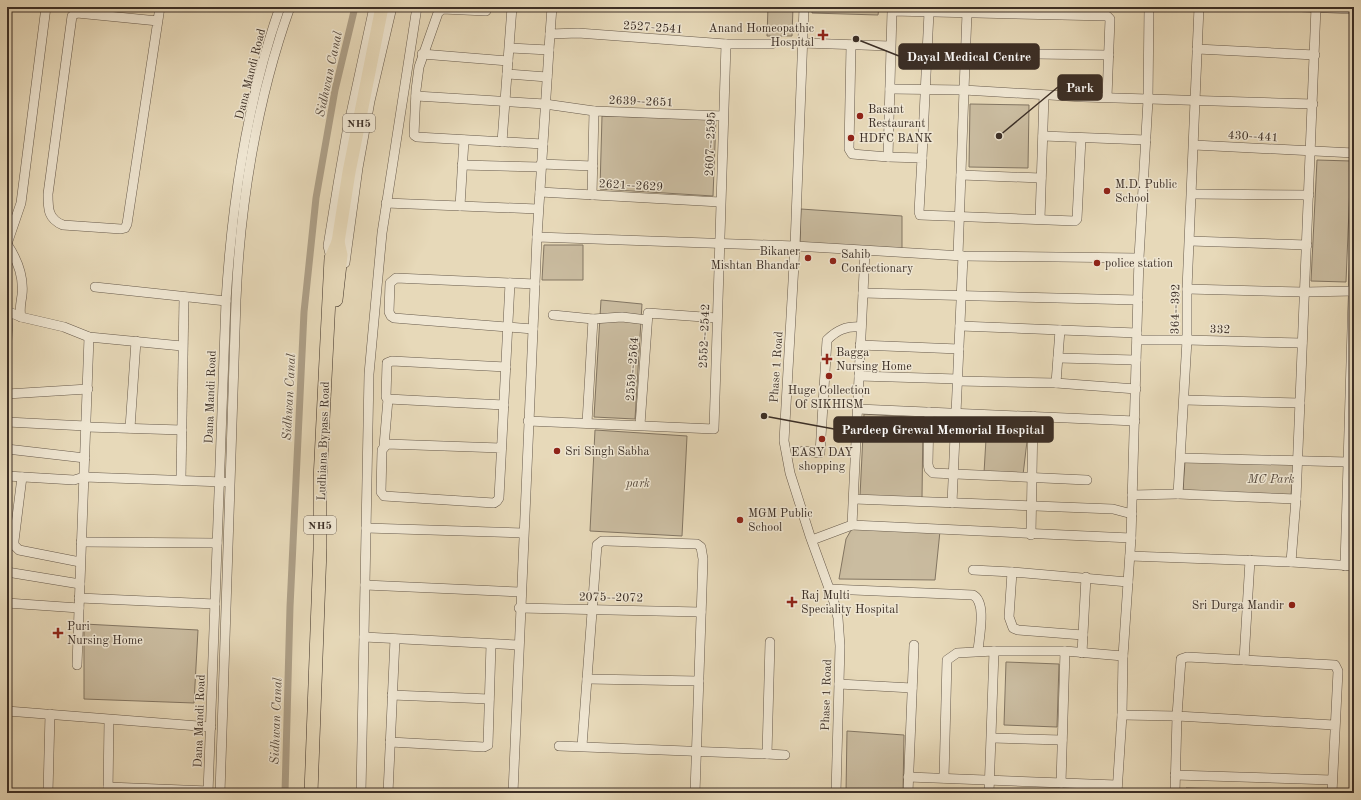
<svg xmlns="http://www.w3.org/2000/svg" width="1361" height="800" viewBox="0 0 1361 800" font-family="'Old Standard TT',serif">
	<rect width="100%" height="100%" fill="#e7d9b9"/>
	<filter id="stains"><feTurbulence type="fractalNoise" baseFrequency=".005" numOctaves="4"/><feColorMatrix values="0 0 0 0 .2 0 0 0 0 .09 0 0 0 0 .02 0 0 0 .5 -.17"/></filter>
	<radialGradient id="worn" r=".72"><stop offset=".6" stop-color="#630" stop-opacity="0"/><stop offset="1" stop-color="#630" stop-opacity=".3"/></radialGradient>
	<g fill="#cabca0" stroke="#837663">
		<path d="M768,7H793L792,36H767Z"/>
		<path d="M812,7H879L878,15L812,13Z"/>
		<path d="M970,104L1029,105L1028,168L969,167Z"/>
		<path d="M602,116L716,119L713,196L600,189Z"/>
		<path d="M1317,160L1351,161L1346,282L1311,281Z"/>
		<path d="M801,209L902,216V248L800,244Z"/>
		<path d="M544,245H583V280H542Z"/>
		<path d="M601,300L642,304L635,419L594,417Z"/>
		<path d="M864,414L923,418L922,498L860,496Z"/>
		<path d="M987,422L1029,424L1023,475L984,473Z"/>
		<path d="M595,430L687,436L682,536L590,531Z"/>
		<path d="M1185,461L1294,464L1291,495L1183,491Z"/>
		<path d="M854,525L940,531L935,580L839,579L846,539Z"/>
		<path d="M84,624L198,630L194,703L84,699Z"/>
		<path d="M1006,662L1059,664L1057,727L1004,725Z"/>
		<path d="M847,731L904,735L903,793H846Z"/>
		<path d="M1186,788L1319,792V793H1186Z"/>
	</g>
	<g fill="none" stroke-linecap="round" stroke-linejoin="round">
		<path stroke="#ad9f87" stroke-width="7" d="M285,793L290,607L304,312L316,198L335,90L355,7"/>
		<g stroke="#675a4b" stroke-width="10">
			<g id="minor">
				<path d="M512,7L507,74L547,77"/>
				<path d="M552,7L550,34L578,33L726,44H772"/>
				<path d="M804,7L795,246L784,441L790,473L810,536L834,602L838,618L840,646L836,793"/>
				<path d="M1149,7L1148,100L1139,258L1131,538L1123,656L1122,715L1177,716L1175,793"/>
				<path d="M1199,7L1187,289V340L1178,494L1296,499"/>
				<path d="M1301,7L1354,9"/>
				<path d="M486,11L442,9L438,13L419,67L416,90L414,135L417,137L543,144"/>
				<path d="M967,13L964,90L1083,97L1313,104"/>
				<path d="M158,21L77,13L72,16L48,194C48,209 48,219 63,225L121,229L125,228L127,224L160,7"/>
				<path d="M803,43L890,46"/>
				<path d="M851,45L849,149L852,154L888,157"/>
				<path d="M510,48L549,50"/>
				<path d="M1197,49L1315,55"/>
				<path d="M965,53L1109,55"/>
				<path d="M422,54L508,61"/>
				<path d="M890,89L964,90L958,255"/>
				<path d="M416,96L545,104L594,111"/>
				<path d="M1043,136L1146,140"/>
				<path d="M1081,138L1077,219L1075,221L920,215L919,212L922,158L888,157L892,11L1107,16L1110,19L1107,97"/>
				<path d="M502,142L507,74"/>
				<path d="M1194,145L1354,153"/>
				<path d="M922,158L929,12"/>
				<path d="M541,164L593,166"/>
				<path d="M462,165L541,167"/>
				<path d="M961,175L1041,178"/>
				<path d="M540,192L720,202"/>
				<path d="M1192,194L1309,195"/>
				<path d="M592,195L594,111L723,116"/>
				<path d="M386,203L538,209"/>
				<path d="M460,206L464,140"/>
				<path d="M1040,219L1044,95"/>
				<path d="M537,237L550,34"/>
				<path d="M1190,241L1307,245"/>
				<path d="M7,244C17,259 24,277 22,295C21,303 19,309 21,317L64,327L89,337L182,346"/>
				<path d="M7,244L21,203L46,7"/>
				<path d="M331,258L328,246L338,184L347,132L374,7"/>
				<path d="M345,263L358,168L370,101L392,7"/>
				<path d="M95,287L226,301"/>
				<path d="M1187,289L1304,292L1354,291"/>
				<path d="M863,293L1138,300"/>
				<path d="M7,311L21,317"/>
				<path d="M553,315L593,319L622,317L647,320"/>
				<path d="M960,326L1137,333"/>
				<path d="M533,329L394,318L391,316L389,312L390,283L396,278L535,284"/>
				<path d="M1060,330L1056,383L1136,389"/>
				<path d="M1137,340H1187L1302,343"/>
				<path d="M7,341L8,320"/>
				<path d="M860,345L959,349"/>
				<path d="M1058,358L1136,360"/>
				<path d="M859,376L958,379"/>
				<path d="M958,381L1056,383"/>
				<path d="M7,394L88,389"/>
				<path d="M1184,400L1300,403"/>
				<path d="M504,405L388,399L386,397L387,363L392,361L506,367"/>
				<path d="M858,409L1135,421"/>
				<path d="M929,412L928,464L929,469L933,473L1087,480"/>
				<path d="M528,421L714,429L726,44"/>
				<path d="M7,422L86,426"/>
				<path d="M587,423L593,319"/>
				<path d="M640,425L648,313L717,318"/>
				<path d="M86,427L182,430"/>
				<path d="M130,428L136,341"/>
				<path d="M384,446L388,399"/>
				<path d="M501,448L387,444L382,450L381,492L384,496L494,503L497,501L499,498L510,283"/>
				<path d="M7,449L85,458"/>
				<path d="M803,451L820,453L827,340C837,330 846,326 861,327"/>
				<path d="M1182,458L1349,462"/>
				<path d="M7,476L74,480L84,477L224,482"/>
				<path d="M22,477L14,541V545L19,550L80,562"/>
				<path d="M181,479L184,297"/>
				<path d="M1132,495L1178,494"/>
				<path d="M854,499L1113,509L1132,514"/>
				<path d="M952,503L963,256"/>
				<path d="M852,525L1131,538"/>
				<path d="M366,528L523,533"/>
				<path d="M1031,535L1033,416"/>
				<path d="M812,540L852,525L865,251"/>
				<path d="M81,542L217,543"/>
				<path d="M1130,556L1291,562L1354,566"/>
				<path d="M1291,562L1296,499L1316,7"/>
				<path d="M1345,566L1354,261"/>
				<path d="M973,570L1012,572"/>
				<path d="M7,572L80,584"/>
				<path d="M365,585L520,592"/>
				<path d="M829,589L973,595C987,602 979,637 978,651"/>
				<path d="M79,598L215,604"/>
				<path d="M7,603L79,608"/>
				<path d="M519,608L701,612"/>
				<path d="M1083,635L1018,630L1013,628L1009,617L1012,572L1128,582"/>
				<path d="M364,637L518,645"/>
				<path d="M1082,653L1086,577"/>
				<path d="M1244,660L1250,560"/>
				<path d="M77,665L89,337"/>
				<path d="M587,679L699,681"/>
				<path d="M839,684L912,688"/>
				<path d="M392,695L489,699"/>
				<path d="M7,711L211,727"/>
				<path d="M992,738L1062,740"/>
				<path d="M390,742L484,747L488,745L491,644"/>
				<path d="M559,746L767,754L770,642"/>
				<path d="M582,746L597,545L602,541H607L697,544L701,547L703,559L695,793"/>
				<path d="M767,754L785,755"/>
				<path d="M1175,775L1332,780"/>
				<path d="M908,777L1117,785"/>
				<path d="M944,778L947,660L957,653L994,651"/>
				<path d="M1061,783L1065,651"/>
				<path d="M108,787L209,791"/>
				<path d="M48,793L50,714"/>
				<path d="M108,793L109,720"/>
				<path d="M208,793L226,301C232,202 247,101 280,7"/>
				<path d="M220,793L236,300C240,203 257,99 290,7"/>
				<path d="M361,793L369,374L382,233L417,7"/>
				<path d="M388,793L395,639"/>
				<path d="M513,793L537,237L795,246L963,256L1139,258"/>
				<path d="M908,793L914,645"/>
				<path d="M989,793L994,651H1065L1123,656"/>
				<path d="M1117,793L1122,715"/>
				<path d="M1332,793L1338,671L1335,665L1187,657L1181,659L1177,716L1334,725"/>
			</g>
		</g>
		<g stroke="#3c2f26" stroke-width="14">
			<g id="highway">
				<path d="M336,300L341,255L338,242"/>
				<path d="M311,793L320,549V480L331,258L338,242L349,172L382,7"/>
			</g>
		</g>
		<use href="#minor" stroke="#efe6d2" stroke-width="9"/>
		<use href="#highway" stroke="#e7d9b9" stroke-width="13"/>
	</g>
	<g fill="#8f2418" stroke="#efe6d2" stroke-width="1.5">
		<path d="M821 29h4v4h4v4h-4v4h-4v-4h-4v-4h4z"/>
		<circle cx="860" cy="116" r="4"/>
		<circle cx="851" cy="138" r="4"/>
		<circle cx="1107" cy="191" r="4"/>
		<circle cx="808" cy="258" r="4"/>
		<circle cx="833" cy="261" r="4"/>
		<circle cx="1097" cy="263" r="4"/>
		<path d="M825 353h4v4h4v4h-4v4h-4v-4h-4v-4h4z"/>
		<circle cx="829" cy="376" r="4"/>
		<circle cx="822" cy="439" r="4"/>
		<circle cx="557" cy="451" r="4"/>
		<circle cx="740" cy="520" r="4"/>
		<path d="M790 596h4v4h4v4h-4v4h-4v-4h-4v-4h4z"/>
		<circle cx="1292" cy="605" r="4"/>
		<path d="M56 627h4v4h4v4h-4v4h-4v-4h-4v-4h4z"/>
	</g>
	<g text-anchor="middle" stroke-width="3" stroke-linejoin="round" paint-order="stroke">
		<g fill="#efe6d2" stroke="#72665a" stroke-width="1">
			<rect x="343" y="114" width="32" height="18" rx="3"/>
			<rect x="304" y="516" width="32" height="18" rx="3"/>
		</g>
		<g font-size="11" font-weight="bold" fill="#3c2f26">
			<text x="359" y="127">NH5</text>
			<text x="320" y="529">NH5</text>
		</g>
		<g font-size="12" fill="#3c2f26" stroke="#efe6d2">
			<text transform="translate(653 27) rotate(4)" y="4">2527-2541</text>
			<text transform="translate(250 74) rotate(-76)" y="4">Dana Mandi Road</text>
			<text transform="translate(641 101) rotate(2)" y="4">2639--2651</text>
			<text transform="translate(1253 136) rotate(3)" y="4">430--441</text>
			<text transform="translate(710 144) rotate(-88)" y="4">2607--2595</text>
			<text transform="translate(631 185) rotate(3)" y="4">2621--2629</text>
			<text transform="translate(1175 309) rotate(-89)" y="4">364--392</text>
			<text transform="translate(1220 329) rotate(2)" y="4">332</text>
			<text transform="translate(704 336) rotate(-88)" y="4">2552--2542</text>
			<text transform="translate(776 367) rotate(-86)" y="4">Phase 1 Road</text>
			<text transform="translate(632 369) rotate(-86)" y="4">2559--2564</text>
			<text transform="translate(210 397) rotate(-88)" y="4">Dana Mandi Road</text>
			<text transform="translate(323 441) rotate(-88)" y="4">Ludhiana Bypass Road</text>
			<text transform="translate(611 597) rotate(1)" y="4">2075--2072</text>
			<text transform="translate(826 695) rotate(-88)" y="4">Phase 1 Road</text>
			<text transform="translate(199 721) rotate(-88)" y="4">Dana Mandi Road</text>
		</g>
		<g font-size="12" fill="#3c2f26" stroke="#efe6d2" text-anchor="start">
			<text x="814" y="32" text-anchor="end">Anand Homeopathic<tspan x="814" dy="14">Hospital</tspan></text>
			<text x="868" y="113">Basant<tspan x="868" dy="14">Restaurant</tspan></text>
			<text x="859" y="142">HDFC BANK</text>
			<text x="1115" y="188">M.D. Public<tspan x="1115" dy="14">School</tspan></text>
			<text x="800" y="255" text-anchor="end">Bikaner<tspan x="800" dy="14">Mishtan Bhandar</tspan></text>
			<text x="841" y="258">Sahib<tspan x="841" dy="14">Confectionary</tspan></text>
			<text x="1105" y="267">police station</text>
			<text x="836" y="356">Bagga<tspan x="836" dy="14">Nursing Home</tspan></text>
			<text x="829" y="394" text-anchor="middle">Huge Collection<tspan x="829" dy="14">Of SIKHISM</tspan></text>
			<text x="565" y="455">Sri Singh Sabha</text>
			<text x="822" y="456" text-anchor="middle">EASY DAY<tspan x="822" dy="14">shopping</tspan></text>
			<text x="748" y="517">MGM Public<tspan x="748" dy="14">School</tspan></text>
			<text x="801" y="599">Raj Multi<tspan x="801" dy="14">Speciality Hospital</tspan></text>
			<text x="1284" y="609" text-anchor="end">Sri Durga Mandir</text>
			<text x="67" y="630">Puri<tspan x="67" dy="14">Nursing Home</tspan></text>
		</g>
		<g font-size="12" font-style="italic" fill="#584b3e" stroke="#efe6d2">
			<text x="1271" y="483">MC Park</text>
			<text x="638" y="487">park</text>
		</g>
		<g font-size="13" font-style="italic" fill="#584b3e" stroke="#efe6d2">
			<text transform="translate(328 74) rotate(-78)" y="5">Sidhwan Canal</text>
			<text transform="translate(288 397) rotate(-87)" y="5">Sidhwan Canal</text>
			<text transform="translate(275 721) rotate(-88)" y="5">Sidhwan Canal</text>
		</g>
	</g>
	<path fill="none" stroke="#3c2f26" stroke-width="1.5" d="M856 39L899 56M999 136L1058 87M764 416L834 429"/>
	<g fill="#3c2f26" stroke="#efe6d2" stroke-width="1.5">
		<circle cx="856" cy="39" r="4"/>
		<circle cx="999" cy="136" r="4"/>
		<circle cx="764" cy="416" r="4"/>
	</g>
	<g fill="#3c2f26" stroke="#3c2f26" stroke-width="1.5">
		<rect x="899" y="44" width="140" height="25" rx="4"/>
		<rect x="1058" y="75" width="44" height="25" rx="4"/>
		<rect x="834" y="417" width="219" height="25" rx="4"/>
	</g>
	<g font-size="13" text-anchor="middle" font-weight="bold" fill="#fff">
		<text x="969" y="61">Dayal Medical Centre</text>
		<text x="1080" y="92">Park</text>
		<text x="943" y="434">Pardeep Grewal Memorial Hospital</text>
	</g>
	<rect width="1361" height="800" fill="none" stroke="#e7d9b9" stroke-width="24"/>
	<rect x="8" y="8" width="1345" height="784" fill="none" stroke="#3c2f26" stroke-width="2"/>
	<rect x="12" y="12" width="1337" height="776" fill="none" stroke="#3c2f26"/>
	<rect width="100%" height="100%" filter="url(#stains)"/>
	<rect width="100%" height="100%" fill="url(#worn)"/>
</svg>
